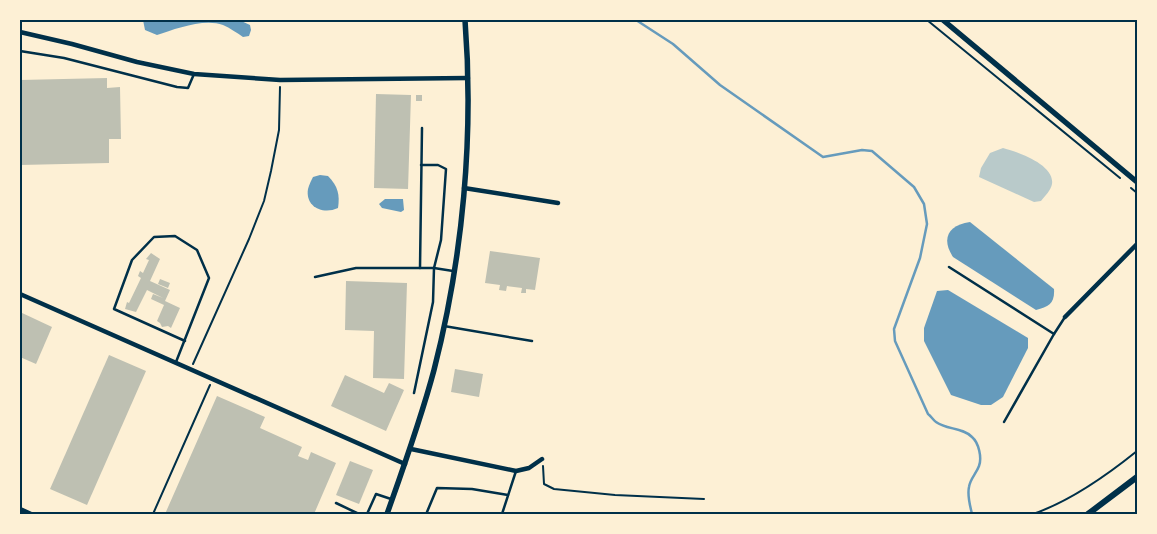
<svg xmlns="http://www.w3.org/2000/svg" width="1157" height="534" viewBox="0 0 1157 534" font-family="Jost,sans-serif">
	<rect width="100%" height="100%" fill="#fdf0d5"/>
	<path fill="#b9caca" d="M1003,148C1018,152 1055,165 1052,184C1051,190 1045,196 1041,201L1034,202L979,177L981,168L990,153Z"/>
	<g fill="#669bbc">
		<path d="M143,20H239L250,25L251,30L249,36L243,37C237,33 230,28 223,25C204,18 175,29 157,35L145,30Z"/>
		<path d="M320,175L328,176C338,186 340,195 338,208C323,215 305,207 308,189C309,185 311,181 313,177Z"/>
		<path d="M385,199H403L404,210L401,212L382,208L379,204Z"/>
		<path d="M970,222L1054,289C1055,303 1049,307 1036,310L953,257C941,239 948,225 970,222Z"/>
		<path d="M948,290L1028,338V348L1003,397L991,405H981L951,395L924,341V328L937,291Z"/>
	</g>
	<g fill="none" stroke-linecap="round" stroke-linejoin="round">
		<path stroke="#669bbc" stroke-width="2.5" d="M636,20L673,44L720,85L823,157L862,150L872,151L914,187L924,204L927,224L920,258L894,329L895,341L928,414C931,416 933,420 936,422C947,430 962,427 972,437C979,443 982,458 979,466C976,474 970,479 969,487C967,496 970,505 972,514"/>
	</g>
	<g fill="#bec0b2">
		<path d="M107,78V88L120,87L121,139H109V163L20,165V80Z"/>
		<path d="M376,94L411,95L408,189L374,188Z"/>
		<rect x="416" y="95" width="6" height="6"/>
		<path d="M490,251L540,258L535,290L526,289V293H521L522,288L507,286L506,291L499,290L500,285L485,283Z"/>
		<path d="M151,253L160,259L150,281L170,290L165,301L180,308L171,328L168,326L162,327L160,323L157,321L164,305L151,299L153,294L163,298L147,290L136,312L125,309L127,302L129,303L141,278L138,276L140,271L143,273L149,260L146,259Z"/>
		<path d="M160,279L170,283L168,288L158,284Z"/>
		<path d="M346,281L407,283L404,379L373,378L374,331L345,330Z"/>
		<path d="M20,312L52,327L36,364L20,357Z"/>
		<path d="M109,355L146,371L87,505L50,489Z"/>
		<path d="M455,369L483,374L479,397L451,392Z"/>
		<path d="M345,375L384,393L389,383L404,390L386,431L331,406Z"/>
		<path d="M217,396L265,417L260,428L302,447L298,456L308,460L311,452L336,463L314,514H165Z"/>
		<path d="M350,461L373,470L359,504L336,495Z"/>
	</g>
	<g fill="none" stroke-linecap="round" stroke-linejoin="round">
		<g stroke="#003049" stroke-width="2">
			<path d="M927,20L1120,178"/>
			<path d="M1131,188L1137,193"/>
			<path d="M193,364L249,239L264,201L271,171L279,130L280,87"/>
			<path d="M543,466L544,484L554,489L615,495L704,499"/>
			<path d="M153,514L210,385"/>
			<path d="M1033,514C1071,501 1106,476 1137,451"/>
		</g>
		<g stroke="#003049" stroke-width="2.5">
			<path d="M20,51L64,58L177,87L188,88L194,74"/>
			<path d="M949,267L1054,334L1065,317"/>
			<path d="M420,268L422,128"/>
			<path d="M315,277L356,268H434L453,271"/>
			<path d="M444,326L532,341"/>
			<path d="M176,362L209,278L197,250L175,236L154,237L132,260L114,309L185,341"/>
			<path d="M414,393L433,302L434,268L441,240L446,169L438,165H421"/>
			<path d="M1004,422L1054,334"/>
			<path d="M336,503L359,514"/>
			<path d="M427,512L437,488L472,489L508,495"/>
			<path d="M367,514L376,494L391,499"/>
			<path d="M502,514L516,471"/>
		</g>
		<g stroke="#003049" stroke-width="4.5">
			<path d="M20,32L72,44L137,62L194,74L280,80L468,78"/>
			<path d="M464,188L558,203"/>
			<path d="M20,294L405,464"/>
			<path d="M1065,317L1137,244"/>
			<path d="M411,449L516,471L529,468L542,459"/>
			<path d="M20,509L31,514"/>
		</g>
		<g stroke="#003049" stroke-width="5.5">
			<path d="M943,20L1137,182"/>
			<path d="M387,514C404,466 421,419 434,370C463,257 474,136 465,20"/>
		</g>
		<path stroke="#003049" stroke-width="6" d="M1088,514L1137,477"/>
	</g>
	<rect width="1157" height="534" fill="none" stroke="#fdf0d5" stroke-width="42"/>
	<rect x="21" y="21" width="1115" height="492" fill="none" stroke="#003049" stroke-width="2"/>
</svg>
